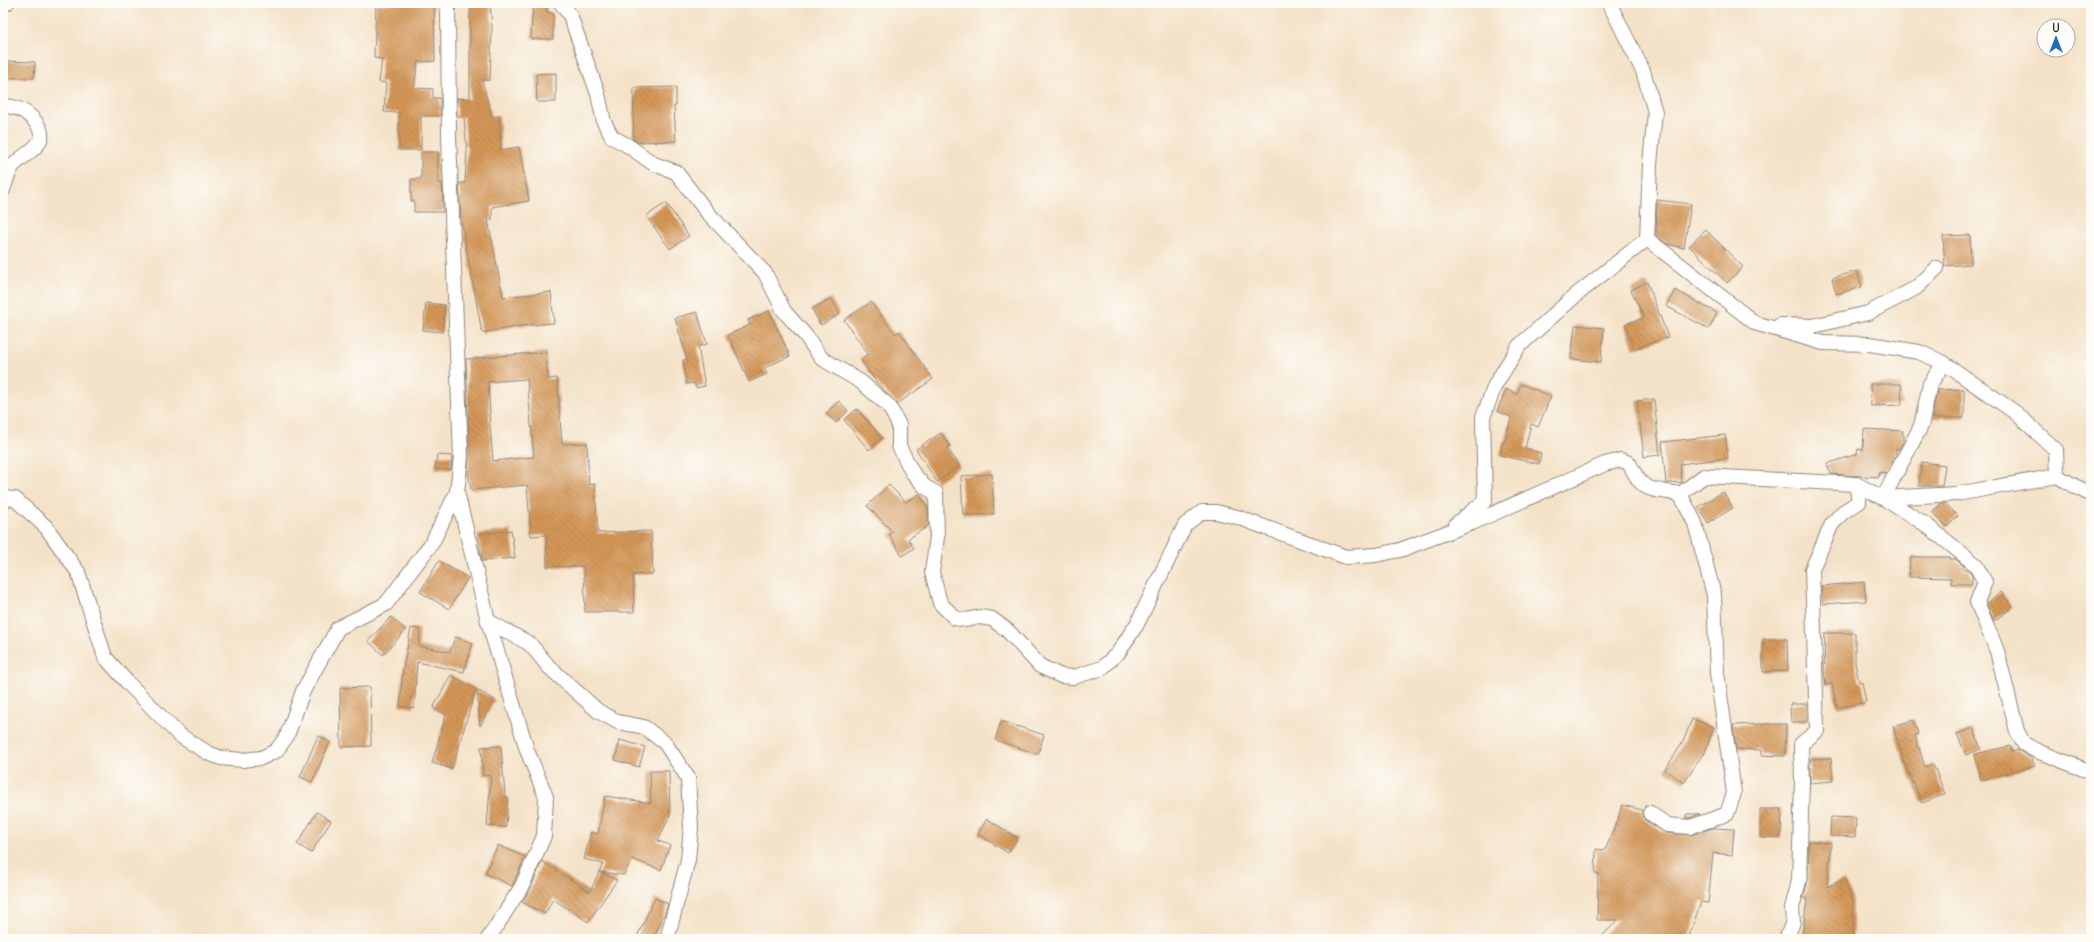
<svg xmlns="http://www.w3.org/2000/svg" width="2094" height="942" viewBox="0 0 2094 942" font-family="Delius,sans-serif">
	<defs>
		<pattern id="building-back-hatch" width="6" height="6" patternUnits="userSpaceOnUse"><rect width="6" height="6" fill="#d49657"/><path d="M-1 5l2 2M0 0l6 6M5-1l2 2" fill="none" stroke="#ac7b48"/></pattern>
	</defs>
	<rect width="100%" height="100%" fill="#fdfcf7"/>
	<filter id="ink" filterUnits="userSpaceOnUse"><feTurbulence type="fractalNoise" baseFrequency=".025" numOctaves="2"/><feDisplacementMap in="SourceGraphic" scale="8" xChannelSelector="R" yChannelSelector="G"/><feConvolveMatrix kernelMatrix="1 2 1 2 8 2 1 2 1" color-interpolation-filters="sRGB"/></filter>
	<filter id="wash" filterUnits="userSpaceOnUse"><feTurbulence type="fractalNoise" baseFrequency=".012" numOctaves="4" result="noise"/><feDisplacementMap in="SourceGraphic" scale="16" xChannelSelector="R" yChannelSelector="G"/><feGaussianBlur stdDeviation="0.9" result="paint"/><feColorMatrix in="noise" values="0 0 0 0 0 0 0 0 0 0 0 0 0 0 0 0 0 1.4 0 .05"/><feComposite in="paint" operator="in"/></filter>
	<g filter="url(#wash)">
		<rect width="100%" height="100%" fill="#f4e2c8"/>
		<g id="blocks">
			<g fill="url(#building-back-hatch)" fill-rule="evenodd">
				<path d="M434,3L435,61L418,62L414,88L433,89V98H440V116H421V150H399V113L384,112L386,83L379,82L382,59L374,58L376,4Z"/>
				<path d="M533,3H547V12L553,13V39H531Z"/>
				<path d="M490,4L492,28L490,80H482L492,117L499,116L501,150L519,147L529,201L492,207V220H488L503,297L551,292L554,323L520,326L482,333L461,219L459,183H465L467,151L464,117H457V98L470,99V5Z"/>
				<path d="M3,61L35,62L34,78H3Z"/>
				<path d="M556,73V102H537L536,74Z"/>
				<path d="M676,87V106H674L676,141L638,142L633,139L634,88Z"/>
				<path d="M421,152H438V183H442L443,212H414V201H411V179H421Z"/>
				<path d="M1657,200L1691,204L1684,248L1667,244L1656,235Z"/>
				<path d="M666,203L689,236L670,249L646,216Z"/>
				<path d="M1706,230L1743,267L1727,283L1689,246Z"/>
				<path d="M1970,235L1971,264L1945,266L1943,236Z"/>
				<path d="M1857,271L1862,287L1836,294L1832,278Z"/>
				<path d="M1647,282L1668,337L1634,349L1625,324L1644,318L1631,290Z"/>
				<path d="M1675,290L1717,313L1709,329L1666,306Z"/>
				<path d="M831,298L840,314L821,325L812,309Z"/>
				<path d="M871,302L895,334L899,331L933,379L897,404L877,383L860,359L868,354L844,320Z"/>
				<path d="M426,303L445,305L442,332L423,330Z"/>
				<path d="M769,311L790,356L764,368L767,374L749,382L728,335L750,325L748,320Z"/>
				<path d="M697,312L707,344L698,347L705,386L696,388L694,383L686,384L683,360L687,359L675,318Z"/>
				<path d="M1575,325L1604,328L1601,362L1571,359Z"/>
				<path d="M546,352L548,379L557,378L562,444L587,443L589,485L595,484L598,533L651,531L653,574L633,575L634,612H585L584,566L547,567L546,535L531,536L527,485L471,490L468,472L469,436L466,359ZM527,379L534,457L493,461L489,414H490L488,382Z"/>
				<path d="M1521,384L1551,396L1538,427L1531,424L1525,448L1541,453L1539,464L1500,455L1503,442H1505L1511,417L1497,411L1506,389L1517,394Z"/>
				<path d="M1870,384H1901L1902,405L1871,406Z"/>
				<path d="M1964,389V418H1932L1937,390Z"/>
				<path d="M1654,399L1660,455L1644,457L1637,401Z"/>
				<path d="M839,401L848,411L836,423L826,413Z"/>
				<path d="M857,409L882,438L869,450L844,420Z"/>
				<path d="M1864,429L1903,431V442L1899,449H1896V456L1887,473L1880,472L1879,477L1831,474L1827,464L1857,454L1858,449L1863,450Z"/>
				<path d="M941,433L950,446L947,448L960,466L937,482L916,449Z"/>
				<path d="M1725,435L1728,458L1680,464L1682,482L1666,483L1662,442Z"/>
				<path d="M437,455L452,456L451,470L435,469Z"/>
				<path d="M1922,462L1945,465L1942,486H1919Z"/>
				<path d="M992,474L994,514L963,515L961,476Z"/>
				<path d="M889,485L906,502L919,494L928,508V526L908,539L914,548L902,556L889,534L893,532L867,506Z"/>
				<path d="M1723,492L1733,508L1708,523L1698,507Z"/>
				<path d="M1942,503H1945L1958,516L1947,527L1932,512Z"/>
				<path d="M511,530L515,558L482,561L478,534Z"/>
				<path d="M1911,557H1949V559H1955L1964,566L1963,570H1969L1972,576V584H1951V578L1908,577Z"/>
				<path d="M439,561L468,578L449,609L420,592Z"/>
				<path d="M1864,582L1866,601L1823,604L1821,586Z"/>
				<path d="M2001,592L2013,607L1994,621L1986,603Z"/>
				<path d="M391,617L406,630L383,655L368,641Z"/>
				<path d="M411,628L420,629L419,646L450,652L455,637L473,643L464,672L417,662L414,708L400,706L403,669Z"/>
				<path d="M1825,633H1855V663L1859,682H1862L1866,702L1837,708L1832,684L1826,685L1824,672Z"/>
				<path d="M1763,639H1787L1788,671L1763,672Z"/>
				<path d="M451,675L476,689L452,769L432,763L446,715L433,708Z"/>
				<path d="M370,687L371,746L341,747L340,688Z"/>
				<path d="M477,690L495,700L480,726Z"/>
				<path d="M1790,704H1807V722H1791Z"/>
				<path d="M1692,719L1714,727L1704,755L1703,754L1684,783L1665,770L1683,742Z"/>
				<path d="M1914,720L1918,734L1915,735L1925,767L1933,764L1945,794L1922,803L1905,763H1904L1893,726Z"/>
				<path d="M1001,721L1044,735L1038,754L995,740Z"/>
				<path d="M1762,724H1786L1785,756L1761,755V750L1736,749L1733,725Z"/>
				<path d="M1973,728L1981,749L1966,755L1957,734Z"/>
				<path d="M318,736L330,742L312,782L300,777Z"/>
				<path d="M620,740L645,747L639,767L615,760Z"/>
				<path d="M501,746L505,796L508,797L506,827L487,826L491,775L483,776L481,747Z"/>
				<path d="M2010,746L2012,752L2018,750L2031,758L2035,766L1981,780L1975,754Z"/>
				<path d="M1831,758L1833,781L1810,783V759Z"/>
				<path d="M650,771H669L670,815L658,841L670,845L661,870L632,859L624,875L599,872L603,864L584,859L591,832L598,834L605,796L651,803Z"/>
				<path d="M1622,805L1642,810V816L1645,820L1666,833L1690,835L1713,828L1734,829L1732,855L1713,853L1708,903L1701,902L1688,939H1599L1618,920H1597L1598,873H1595L1596,849L1605,850L1616,825Z"/>
				<path d="M1760,809H1782L1781,838L1760,837Z"/>
				<path d="M317,812L331,821L311,853L297,844Z"/>
				<path d="M1687,814H1700L1689,818H1686Z"/>
				<path d="M1831,817L1856,818L1855,837L1830,836Z"/>
				<path d="M987,819L1018,838L1008,853L978,834Z"/>
				<path d="M1809,841L1831,843L1827,887L1844,879L1853,900V939H1802L1807,898H1803L1808,881Z"/>
				<path d="M498,845L525,857L512,886L485,873Z"/>
				<path d="M542,861L590,892L599,872L617,880L588,922L553,899L545,914L522,902L530,890Z"/>
				<path d="M655,898L668,904L665,913L653,939H636Z"/>
			</g>
		</g>
	</g>
	<g filter="url(#ink)">
		<use href="#blocks" fill-opacity="0" stroke="#90867a" stroke-width="1"/>
		<g fill="none" stroke-linecap="round" stroke-linejoin="round">
			<g stroke="#90867a" stroke-width="16">
				<g id="street">
					<path d="M448,3L449,136L461,457L457,492L488,621L527,750L546,797L544,836L522,886L488,939"/>
					<path d="M561,3L570,15L598,94L604,122L612,137L627,145L654,164L676,172L707,212L765,273L784,311L806,336L821,358L861,382L889,406L899,425V446L912,472L925,487L936,493L937,537L932,572L940,603L955,618L966,620L980,617L992,619L1008,631L1040,666L1061,676L1074,677L1102,668L1118,653L1137,624L1185,525L1202,512H1216L1237,517L1346,557L1376,555L1400,550L1472,523L1605,464L1621,460L1629,463C1644,494 1648,488 1680,494L1704,476L1856,484L1883,498L1957,494L2057,476L2091,495"/>
					<path d="M1609,3L1643,71L1655,112L1650,164L1647,239L1755,323L1823,343L1870,344L1919,352L1944,363L2016,413L2056,450L2057,476"/>
					<path d="M3,5L7,3"/>
					<path d="M3,106C13,106 24,110 31,117C58,143 24,152 12,167C8,174 5,183 3,190"/>
					<path d="M1780,325L1813,326L1868,313L1916,288L1937,268"/>
					<path d="M1944,363L1930,384L1921,426L1883,498L1925,524L1975,564L1985,582L1977,602L1997,651L2017,731L2024,744L2037,751L2091,772"/>
					<path d="M3,498L15,499L46,527L78,572L105,657L127,682L179,735L208,753L221,758L242,760L261,758L276,751L287,736L303,691L338,628L386,604L432,543L457,492"/>
					<path d="M1456,524L1485,501L1483,417L1495,385L1519,346L1576,295L1647,239"/>
					<path d="M488,621L530,644L549,667L598,711L618,722L644,727L665,743L688,778L691,827L688,860L667,939"/>
					<path d="M1650,813L1667,825L1690,827L1727,814L1734,793L1717,673L1714,595L1695,523L1680,494"/>
					<path d="M1786,939L1793,922L1792,908L1799,881L1802,781L1801,744L1817,731L1812,569L1832,524L1843,512L1859,502L1856,484"/>
				</g>
			</g>
			<use href="#street" stroke="#fff" stroke-width="14"/>
		</g>
	</g>
	<rect width="2094" height="942" fill="none" stroke="#fdfcf7" stroke-width="16"/>
	<g transform="translate(2056 38)"><circle r="19" fill="#fdfcf7" stroke="#a9a8a5"/>
	<path d="M0-3L7 15L0 10L-7 15Z" fill="#1f6fb2"/>
	<text y="-6" font-size="11" font-weight="bold" text-anchor="middle" fill="#2b2b2b">U</text>
	</g>
</svg>
